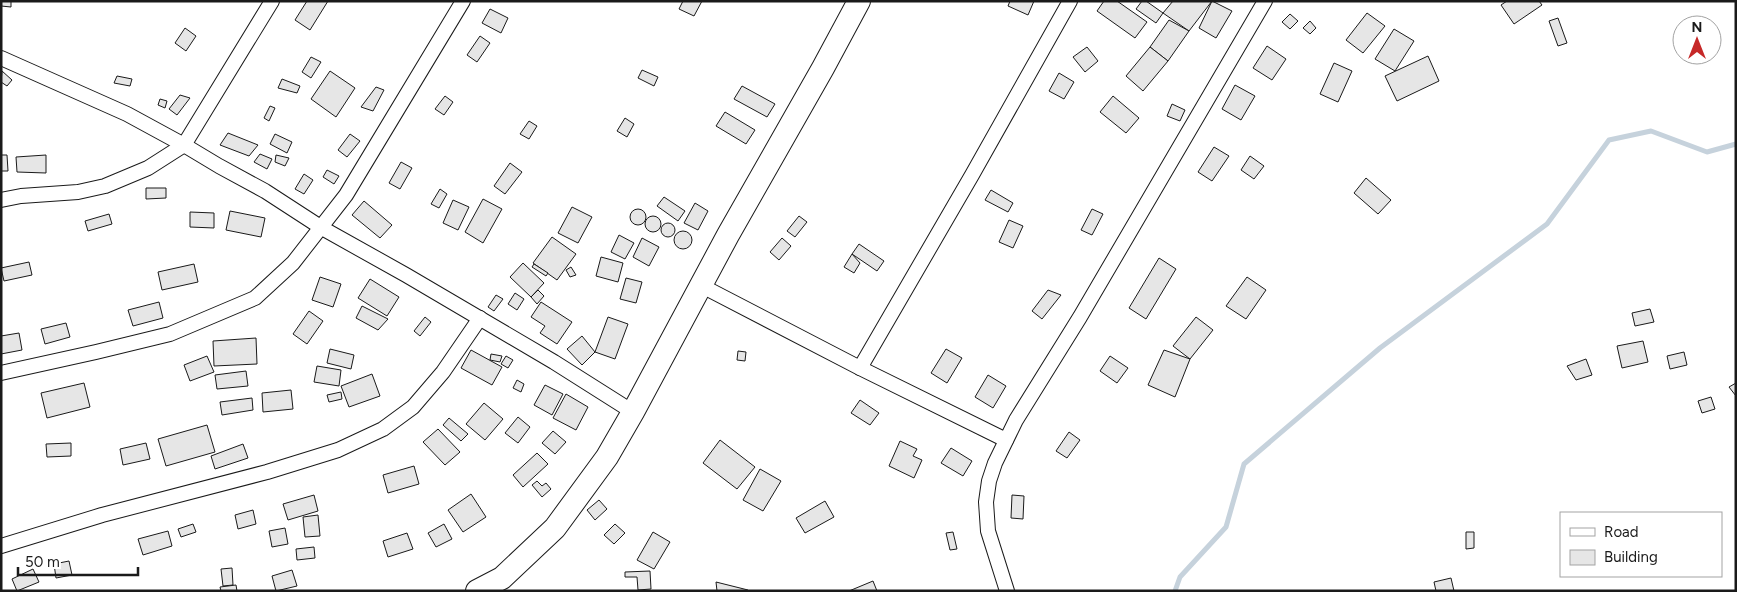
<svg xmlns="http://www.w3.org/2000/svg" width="1737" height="592" viewBox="0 0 1737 592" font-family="Figtree,sans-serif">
	<rect width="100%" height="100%" fill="#fff"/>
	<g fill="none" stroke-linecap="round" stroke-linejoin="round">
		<path stroke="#c6d2dc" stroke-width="5" d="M1175,591L1180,577L1226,527L1244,464L1380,348L1547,224L1609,140L1651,131L1707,152L1736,144"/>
	</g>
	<g fill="#e6e6e6" stroke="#1a1a1a">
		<path d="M1,1H11V7L1,6Z"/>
		<path d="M307,1H328L310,30L295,20Z"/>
		<path d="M683,1H702L694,16L679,9Z"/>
		<path d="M1010,1H1034L1028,15L1008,6Z"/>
		<path d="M1104,1H1117L1147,22L1135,38L1097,11Z"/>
		<path d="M1142,1H1146L1163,13L1156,23L1136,9Z"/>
		<path d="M1173,1H1212L1189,31L1163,13Z"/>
		<path d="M1212,1L1232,11L1216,38L1199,28Z"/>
		<path d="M1507,1H1539L1542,5L1514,24L1501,5Z"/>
		<path d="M490,9L508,18L501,33L482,23Z"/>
		<path d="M1367,13L1385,26L1363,53L1346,40Z"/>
		<path d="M1290,14L1298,21L1290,29L1282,22Z"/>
		<path d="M1558,18L1567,43L1558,46L1549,21Z"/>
		<path d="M1169,20L1189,31L1168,61L1150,47Z"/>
		<path d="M1310,21L1316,28L1310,34L1303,28Z"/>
		<path d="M185,28L196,36L186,51L175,43Z"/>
		<path d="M1394,29L1414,41L1395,71L1375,59Z"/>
		<path d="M480,36L490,43L477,62L467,55Z"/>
		<path d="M1267,46L1286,59L1272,80L1253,68Z"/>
		<path d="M1087,47L1098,61L1085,72L1073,57Z"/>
		<path d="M1150,47L1168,61L1143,91L1126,76Z"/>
		<path d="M1428,56L1439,81L1397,101L1385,76Z"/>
		<path d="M311,57L321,62L311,78L302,72Z"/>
		<path d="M1334,63L1352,71L1338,102L1320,94Z"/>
		<path d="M642,70L658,77L654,86L638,78Z"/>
		<path d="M2,71L12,80L7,86L1,82Z"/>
		<path d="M330,71L355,88L336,117L311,99Z"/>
		<path d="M1059,73L1074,82L1064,99L1049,91Z"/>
		<path d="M117,76L132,79L130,86L114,83Z"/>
		<path d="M282,79L300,86L297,93L278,88Z"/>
		<path d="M1235,85L1255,96L1241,120L1222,109Z"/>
		<path d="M742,86L775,104L767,117L734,99Z"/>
		<path d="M376,87L384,90L373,111L361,107Z"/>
		<path d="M180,95L190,98L177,115L169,109Z"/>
		<path d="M445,96L453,102L444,115L435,109Z"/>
		<path d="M1113,96L1139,118L1126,133L1100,112Z"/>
		<path d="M160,99L167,101L165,108L158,105Z"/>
		<path d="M1172,104L1185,110L1180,121L1167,116Z"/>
		<path d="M270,106L275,108L269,121L264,118Z"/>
		<path d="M725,112L755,130L746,144L716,126Z"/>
		<path d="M625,118L634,124L627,137L617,131Z"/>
		<path d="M529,121L537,126L529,139L520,134Z"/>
		<path d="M228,133L258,145L249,156L220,145Z"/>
		<path d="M275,134L292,142L287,153L270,144Z"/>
		<path d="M350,134L360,141L347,157L338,150Z"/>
		<path d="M1214,147L1229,156L1212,181L1198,172Z"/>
		<path d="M260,154L272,159L267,169L254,162Z"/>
		<path d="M1,155H7L8,171H1Z"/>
		<path d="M46,155V173L17,172L16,157Z"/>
		<path d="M276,155L289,158L285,166L275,162Z"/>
		<path d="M1250,156L1264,166L1254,179L1241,170Z"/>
		<path d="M401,162L412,168L400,189L389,183Z"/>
		<path d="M510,163L522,172L505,194L494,186Z"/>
		<path d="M327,170L339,176L334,184L323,177Z"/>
		<path d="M304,174L313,180L304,194L295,189Z"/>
		<path d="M1366,178L1391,200L1378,214L1354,193Z"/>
		<path d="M146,188H166V198L146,199Z"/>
		<path d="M440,189L447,194L439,208L431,204Z"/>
		<path d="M991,190L1013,203L1008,212L985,200Z"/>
		<path d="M664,197L685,211L678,221L657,206Z"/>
		<path d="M483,199L502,209L483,243L465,232Z"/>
		<path d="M453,200L469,207L458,230L443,223Z"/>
		<path d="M364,201L392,225L380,238L352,215Z"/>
		<path d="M695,203L708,211L698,230L684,223Z"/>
		<path d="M572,207L592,217L578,243L558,233Z"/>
		<path d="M1092,209L1103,214L1092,235L1081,230Z"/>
		<circle cx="638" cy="217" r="8"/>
		<path d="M230,211L265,218L261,237L226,230Z"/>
		<path d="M190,212L214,213V228L190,227Z"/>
		<path d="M109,214L112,224L88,231L85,221Z"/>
		<circle cx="653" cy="224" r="8"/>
		<path d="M799,216L807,222L795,237L787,231Z"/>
		<path d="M1009,220L1023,226L1013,248L999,242Z"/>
		<circle cx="668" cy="230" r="7"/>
		<circle cx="683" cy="240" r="9"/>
		<path d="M619,235L634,243L625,259L611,252Z"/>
		<path d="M552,237L576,254L557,280L533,263Z"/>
		<path d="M642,238L659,247L649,266L633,257Z"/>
		<path d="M782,238L791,246L779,260L770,252Z"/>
		<path d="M859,244L884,261L877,271L852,254Z"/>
		<path d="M852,254L860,263L854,273L844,267Z"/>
		<path d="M601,257L623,263L618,282L596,276Z"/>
		<path d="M1159,258L1176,269L1146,319L1129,308Z"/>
		<path d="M29,262L32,275L4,281L1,268Z"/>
		<path d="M523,263L544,283L531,297L510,277Z"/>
		<path d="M194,264L198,282L162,290L158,272Z"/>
		<path d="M534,264L548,273L546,276L532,267Z"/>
		<path d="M571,267L576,275L570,277L566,270Z"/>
		<path d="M320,277L341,284L333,307L312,300Z"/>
		<path d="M1247,277L1266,290L1246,319L1226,306Z"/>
		<path d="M626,278L642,282L636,303L620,299Z"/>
		<path d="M370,279L399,297L387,316L358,298Z"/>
		<path d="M538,290L544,296L537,304L531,297Z"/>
		<path d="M1048,290L1061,295L1042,319L1032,311Z"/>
		<path d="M515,293L524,299L517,310L508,304Z"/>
		<path d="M496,295L503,299L494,311L488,307Z"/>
		<path d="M159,302L163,318L133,326L128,310Z"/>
		<path d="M541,302L572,322L557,344L540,333L545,326L531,317Z"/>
		<path d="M362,306L388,319L378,330L356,318Z"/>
		<path d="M1650,309L1654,322L1635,326L1632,313Z"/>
		<path d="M309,311L323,321L307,344L293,334Z"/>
		<path d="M425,317L431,322L420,336L414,331Z"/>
		<path d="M608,317L628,324L615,359L595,352Z"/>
		<path d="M1196,317L1213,330L1190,359L1173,346Z"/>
		<path d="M66,323L70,337L45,344L41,329Z"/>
		<path d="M19,333L22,350L1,354V336Z"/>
		<path d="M582,336L595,352L582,365L567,349Z"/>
		<path d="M256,338L257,364L214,366L213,341Z"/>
		<path d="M1643,341L1648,362L1622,368L1617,346Z"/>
		<path d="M330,349L354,355L351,369L327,363Z"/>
		<path d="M946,349L962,358L947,383L931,373Z"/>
		<path d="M471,350L502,367L492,385L461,368Z"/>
		<path d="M1164,350L1190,359L1175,397L1148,385Z"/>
		<path d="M738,351L746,352L745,361L737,360Z"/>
		<path d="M1684,352L1687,365L1670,369L1667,356Z"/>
		<path d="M491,354L502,356L500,362L490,360Z"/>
		<path d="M207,356L214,372L190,381L184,365Z"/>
		<path d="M506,356L513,360L508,368L501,364Z"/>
		<path d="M1110,356L1128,368L1117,383L1100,371Z"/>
		<path d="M1586,359L1592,375L1576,380L1567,366Z"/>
		<path d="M317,366L341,370L339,386L314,382Z"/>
		<path d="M246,371L248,386L217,389L215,375Z"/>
		<path d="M372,374L380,396L349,407L341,386Z"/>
		<path d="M988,375L1006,386L993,408L975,397Z"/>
		<path d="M517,380L524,384L521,392L513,388Z"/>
		<path d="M84,383L90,407L47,418L41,393Z"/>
		<path d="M1736,383V396L1729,387Z"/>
		<path d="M545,385L563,394L552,415L534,405Z"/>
		<path d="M291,390L293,409L263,412L262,393Z"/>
		<path d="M341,392L342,399L329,402L327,395Z"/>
		<path d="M566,394L588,407L576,430L553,418Z"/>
		<path d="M1711,397L1715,409L1702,413L1698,401Z"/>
		<path d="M252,398L253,410L222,415L220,402Z"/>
		<path d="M860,400L879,413L870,425L851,413Z"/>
		<path d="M484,403L503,419L485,440L466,424Z"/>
		<path d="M518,417L530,427L518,443L505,433Z"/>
		<path d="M449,418L468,434L461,441L443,425Z"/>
		<path d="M207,425L215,452L166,466L158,439Z"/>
		<path d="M438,429L460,452L445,465L423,442Z"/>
		<path d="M553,431L566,442L555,454L542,443Z"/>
		<path d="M1069,432L1080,440L1067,458L1056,451Z"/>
		<path d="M720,440L755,467L737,489L703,463Z"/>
		<path d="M900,441L917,449L913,456L922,460L914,478L889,466Z"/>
		<path d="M71,443V456L47,457L46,444Z"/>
		<path d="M146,443L150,459L123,465L120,449Z"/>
		<path d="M243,444L248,458L215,469L211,456Z"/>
		<path d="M951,448L972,461L963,476L941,463Z"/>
		<path d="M537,453L548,464L523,487L513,475Z"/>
		<path d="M414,466L419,484L388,493L383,475Z"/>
		<path d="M760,469L781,481L763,511L743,500Z"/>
		<path d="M537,481L542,486L546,483L551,489L542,497L532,485Z"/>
		<path d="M471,494L486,517L463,532L448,510Z"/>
		<path d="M314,495L318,511L288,520L283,504Z"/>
		<path d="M1012,495L1024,496L1023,519L1011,518Z"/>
		<path d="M599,500L607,509L595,520L587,510Z"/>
		<path d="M825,501L834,517L805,533L796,518Z"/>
		<path d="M253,510L256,524L238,529L235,515Z"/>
		<path d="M318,515L320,536L305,537L303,517Z"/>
		<path d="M193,524L196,532L181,537L178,529Z"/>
		<path d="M444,524L452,539L436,547L428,533Z"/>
		<path d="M615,524L625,533L614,544L604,535Z"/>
		<path d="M285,528L288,544L272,547L269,531Z"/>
		<path d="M168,531L172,546L143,555L138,539Z"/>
		<path d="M653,532L670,542L654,569L637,560Z"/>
		<path d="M953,532L957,549L950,550L946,533Z"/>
		<path d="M1466,532H1474V548L1466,549Z"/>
		<path d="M407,533L413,549L388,557L383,541Z"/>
		<path d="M314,547L315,558L297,560L296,549Z"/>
		<path d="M69,561L72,575L56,578L54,564Z"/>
		<path d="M232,568L233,585L223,586L221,569Z"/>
		<path d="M33,569L39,582L17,591L12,579Z"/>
		<path d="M292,570L297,586L276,591L272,576Z"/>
		<path d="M650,571L651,589L638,590L637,577H625V572Z"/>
		<path d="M1451,578L1454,591H1436L1434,582Z"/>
		<path d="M873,581L877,591H849Z"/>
		<path d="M716,582L748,590V591H717Z"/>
		<path d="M236,585L237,591H221L220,587Z"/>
	</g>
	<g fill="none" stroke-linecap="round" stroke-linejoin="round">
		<g stroke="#1a1a1a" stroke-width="16">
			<g id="minor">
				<path d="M1,58L127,114L184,145L219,166L265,191L322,228L406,275L554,362L633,412"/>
				<path d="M1,200L21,196L78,192L105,186L148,168L184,145L272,1"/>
				<path d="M700,285L860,368L1006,440"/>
				<path d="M860,368L972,175L1070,1"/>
				<path d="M1,373L96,352L170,334L255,298L293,263L346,195L463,1"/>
				<path d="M1,546L102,515L267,472L338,450L383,429L413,407L443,372L480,318"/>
				<path d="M1007,591L988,531L986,502L989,481L995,463L1016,420L1080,317L1265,1"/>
			</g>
		</g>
		<g stroke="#1a1a1a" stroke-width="24">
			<path id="primary" d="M477,591L502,578L555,528L607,457L633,412L728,235L823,68L859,1"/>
		</g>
		<use href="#minor" stroke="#fff" stroke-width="14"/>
		<use href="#primary" stroke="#fff" stroke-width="22"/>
	</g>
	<rect width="1737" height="592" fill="none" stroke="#1a1a1a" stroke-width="5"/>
	<rect x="1560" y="512" width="162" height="65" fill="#ffffff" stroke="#a3a3a3"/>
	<rect x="1570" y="528" width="25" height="8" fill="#ffffff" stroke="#a3a3a3"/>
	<text x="1604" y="537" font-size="15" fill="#1a1a1a">Road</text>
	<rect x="1570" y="550" width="25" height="15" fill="#e6e6e6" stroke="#a3a3a3"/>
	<text x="1604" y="562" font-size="15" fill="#1a1a1a">Building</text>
	<g transform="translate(1697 40)"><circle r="24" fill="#ffffff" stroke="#a3a3a3"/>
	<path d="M0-4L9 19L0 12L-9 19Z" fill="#c62828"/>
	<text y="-8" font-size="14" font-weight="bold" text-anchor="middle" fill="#1a1a1a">N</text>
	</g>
	<path d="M18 567v8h120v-8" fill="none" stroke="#1a1a1a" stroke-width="2.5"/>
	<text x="25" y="567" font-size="15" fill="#1a1a1a" stroke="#ffffff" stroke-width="4" paint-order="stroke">50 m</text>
</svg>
